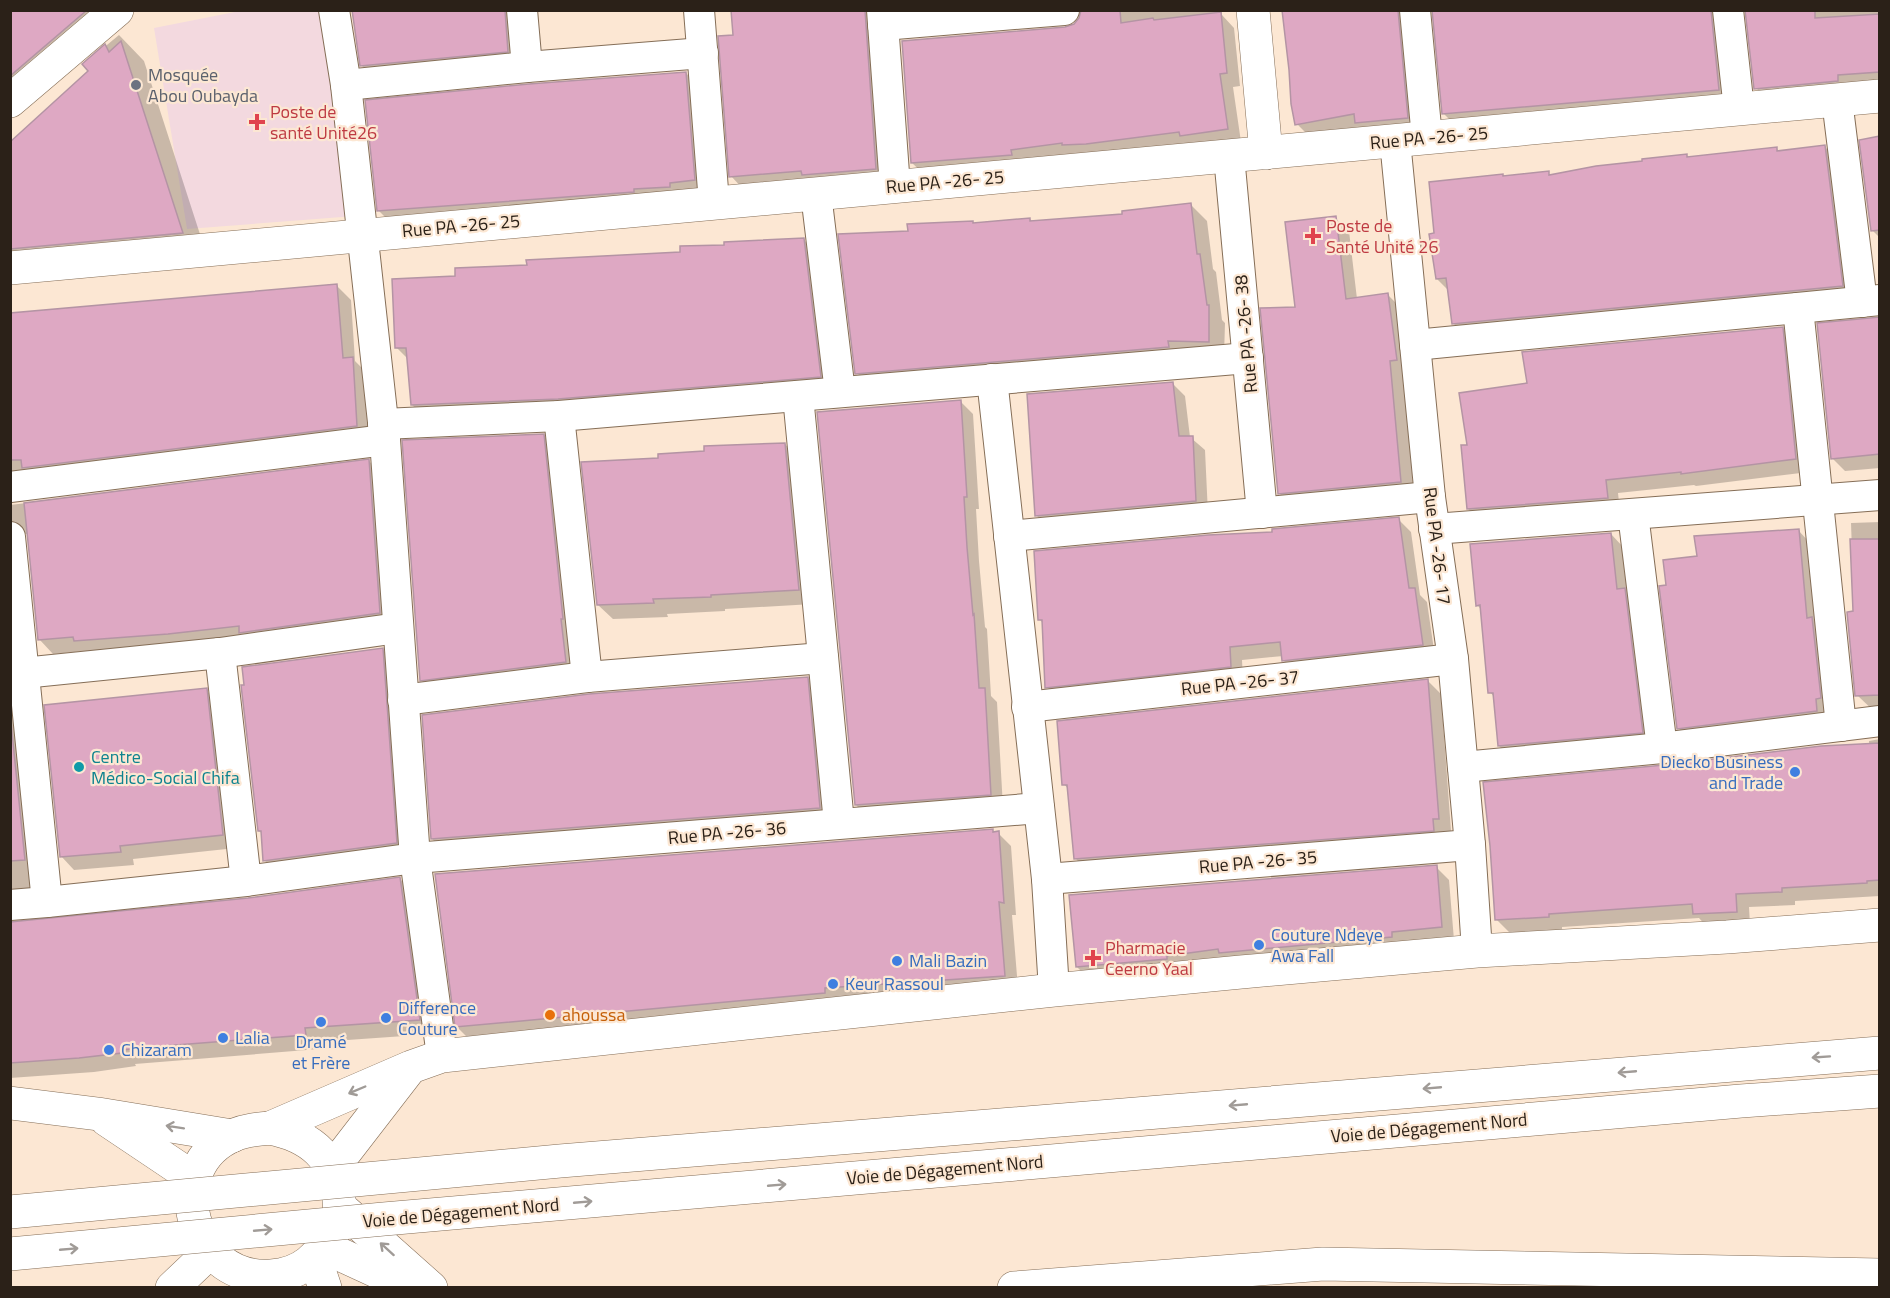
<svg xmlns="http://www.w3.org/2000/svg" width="1890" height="1298" viewBox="0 0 1890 1298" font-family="'Titillium Web',sans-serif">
	<rect width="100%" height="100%" fill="#fce7d3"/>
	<path fill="#f3d9df" d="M240,11H331L355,216L187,229L154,28Z"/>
	<g fill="#0003">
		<path d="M10,10H122L10,105Z"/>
		<path d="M353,10H524L521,65L375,79L362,66Z"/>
		<path d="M733,10H884L889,182L744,190L731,176L735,37Z"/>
		<path d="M1082,10H1222V15L1234,28L1240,86L1233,87L1241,142L926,176L912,163L1066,29L1074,26L1081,19Z"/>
		<path d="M1283,10H1417L1420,130L1310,137L1297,124Z"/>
		<path d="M1434,10H1730L1732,102L1457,127L1444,114Z"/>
		<path d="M1747,10H1880V85L1769,101L1756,88Z"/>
		<path d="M119,35L144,61L208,259L10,281V144L90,72L84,64Z"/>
		<path d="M686,73L699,86L707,193L392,224L379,211Z"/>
		<path d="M1880,138V238L1872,230Z"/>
		<path d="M1825,147L1837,159L1855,299L1466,336L1453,323L1449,291L1437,279L1436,234L1502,175L1505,177L1548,173L1551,176L1686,155L1689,158L1776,148L1780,152Z"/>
		<path d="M1191,205L1207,221L1213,269L1216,272L1222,320L1225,323L1224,357L873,389L857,373L909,232L973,223L974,224L1030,219L1033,222L1124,215Z"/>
		<path d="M1335,218L1349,231L1357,299L1388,295L1401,308L1410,373L1403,374L1414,495L1292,506L1279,493L1297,308Z"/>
		<path d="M803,239L820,256L836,392L429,421L412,405L409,360L397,348L456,278L528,267L682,253Z"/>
		<path d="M336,285L351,300L355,361L367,373L370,440L10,491V315Z"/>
		<path d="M1880,320V468L1845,471L1832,458Z"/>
		<path d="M1782,328L1795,341L1809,472L1696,486L1694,485L1618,493L1620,511L1482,522L1468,509V446L1528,384Z"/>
		<path d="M1172,383L1185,396L1190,437L1205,450L1208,514L1050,529L1037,516Z"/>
		<path d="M960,401L973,414L979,509H976L979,561L985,627L987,629L991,696L997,702L1003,807L869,818L856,805Z"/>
		<path d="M543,435L556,449L578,675L434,693L421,680Z"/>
		<path d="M785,444L799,459L813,604L725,609V611L667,614L668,617L613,619L598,605L659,459Z"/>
		<path d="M369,461L383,475L394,627L90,655L85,651L53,654L39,639L28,534H23L10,542V505Z"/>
		<path d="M1398,519L1411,532L1420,595L1427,602L1435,657L1296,673L1283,660V656L1242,660L1243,679L1060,700L1047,687L1043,623L1039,619L1273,534Z"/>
		<path d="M1880,522V717L1857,695L1851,523Z"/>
		<path d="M1798,530L1811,544L1829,724L1692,741L1678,728L1668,586L1698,558Z"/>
		<path d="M1611,534L1624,548L1655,745L1512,759L1499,746L1495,698L1490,692L1482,610L1477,605Z"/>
		<path d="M10,594L42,900L10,909Z"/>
		<path d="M382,649L395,662L409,856L278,874L265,861L263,834L259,831Z"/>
		<path d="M807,678L820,691L833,821L446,852L432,839Z"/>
		<path d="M1428,681L1441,694L1451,831L1445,832L1446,843L1089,872L1076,859L1069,790L1064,784Z"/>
		<path d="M206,690L219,703L236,848L133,859L134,865L74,870L61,856Z"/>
		<path d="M1880,739V896L1795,901V905L1749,907L1750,925L1708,928L1699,918L1562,927V930L1510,933L1496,919L1869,745V741Z"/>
		<path d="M992,831L998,833L1011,846L1016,915H1012L1018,988L470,1040L457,1027Z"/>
		<path d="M1436,867L1449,880L1454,940L1090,980L1077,967Z"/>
		<path d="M400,879L414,893L433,1034L319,1042V1049L135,1064L136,1066L94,1072L10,1078V924L248,900Z"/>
	</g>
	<g fill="#dea8c3" stroke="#b494a4" stroke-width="1.5">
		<path d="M10,10H87L10,76Z"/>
		<path d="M352,10H505L508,52L360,66Z"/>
		<path d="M731,10H865L876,169L802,175L801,171L729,177L718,36L733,35Z"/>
		<path d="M1081,10H1120L1121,23L1153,18L1154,20L1221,12L1227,73L1220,74L1228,129L1180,136L1179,132L1086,144L1062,145V143L1011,150L1012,155L911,163L902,41L1065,27L1074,24L1079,18Z"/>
		<path d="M1282,10H1398L1408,118L1355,123L1354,114L1295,125L1291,104L1289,70Z"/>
		<path d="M1432,10H1711L1719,90L1442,114Z"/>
		<path d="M1745,10H1815V18L1880,14V72L1838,75V81L1754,89Z"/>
		<path d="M121,41L183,233L10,249V142L88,71L82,64L105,44L109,52Z"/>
		<path d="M686,72L695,180L670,183V187L634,189V192L377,211L365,100L529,84Z"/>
		<path d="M1880,136V230L1871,231L1859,140Z"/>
		<path d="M1825,145L1843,286L1452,324L1446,278L1436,279L1429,234L1434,233L1429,182L1503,174V176L1549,171V175L1596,166L1642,161V159L1687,154V157L1777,147V151Z"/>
		<path d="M1191,203L1197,254H1200L1207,305H1209V342L1168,341L1169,347L855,374L838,234L908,231L907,224L973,221V223L1030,218V221L1122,214V211Z"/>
		<path d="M1336,216L1346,299L1388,293L1397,360L1390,361L1401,482L1278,494L1260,308L1295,307L1285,222Z"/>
		<path d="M804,238L821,377L558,399L411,405L406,348H395L392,279L455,276V268L527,265L526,260L680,252V246L724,245V242Z"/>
		<path d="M337,284L343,358L353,357L357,426L22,468L21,460H10V313Z"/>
		<path d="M1880,317V454L1831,459L1817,323Z"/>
		<path d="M1783,327L1796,459L1681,474V472L1606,480L1608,498L1467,509L1461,445H1467L1459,393L1527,383L1522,352Z"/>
		<path d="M1173,382L1179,436H1193L1196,501L1035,516L1027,394Z"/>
		<path d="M961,400L967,497H964L967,547L973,615L974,614L979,688H985L991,795L855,805L817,412Z"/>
		<path d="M544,434L563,619H561L566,662L420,681L402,440Z"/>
		<path d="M785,443L799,590L711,595V597L653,599L654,603L597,605L581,462L658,458V454L704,451V446Z"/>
		<path d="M369,459L380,613L239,633V626L168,634L74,641L73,637L38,640L24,503Z"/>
		<path d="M1399,517L1409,588H1415L1423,645L1282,661L1280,642L1230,647L1231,667L1045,688L1042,620H1038L1034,551L1208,535L1272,532V529Z"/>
		<path d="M1799,529L1807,618L1812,617L1821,698L1816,699L1817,711L1677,729L1659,586L1666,585L1663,560L1697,556L1694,536Z"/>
		<path d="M1611,533L1617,589L1625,588L1643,733L1498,746L1493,693H1488L1480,605L1476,606L1470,544Z"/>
		<path d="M1850,539H1880V695L1855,696L1847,612L1853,611Z"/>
		<path d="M383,648L397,843L263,861L261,831H258L241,685H244L242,667Z"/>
		<path d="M808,677L820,808L431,839L422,715L589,694Z"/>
		<path d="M1428,679L1439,819H1433L1434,831L1074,859L1067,785H1062L1057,721Z"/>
		<path d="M207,688L223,835L120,846L121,852L60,857L44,705Z"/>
		<path d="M10,713L25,860L10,861Z"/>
		<path d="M1880,743V880L1867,881V883L1782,888V892L1736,894L1737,912L1693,914L1692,904L1549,914V917L1495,920L1490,846L1483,782L1664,765L1821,746Z"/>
		<path d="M993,829V832L999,831L1004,903L999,902L1005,976L825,988V993L455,1027L435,874Z"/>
		<path d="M1437,865L1442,927L1392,932V937L1219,953L1218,949L1167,956V959L1076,967L1069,895Z"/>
		<path d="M400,877L420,1020L305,1028L306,1035L176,1045L122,1050V1053L79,1058L10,1063V922L248,898Z"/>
	</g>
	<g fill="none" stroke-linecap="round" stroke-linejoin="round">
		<g stroke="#856e57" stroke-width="32">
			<g id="minor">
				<path d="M334,10L346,85L385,440L415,858L442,1056"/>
				<path d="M699,10L714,203"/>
				<path d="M882,10L895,187"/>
				<path d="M1415,10L1427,138"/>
				<path d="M1728,10L1739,109"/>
				<path d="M883,25L1064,10"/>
				<path d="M527,67L703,53"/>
				<path d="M346,85L527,67L522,10"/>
				<path d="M1837,100L1862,302"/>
				<path d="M1395,141L1430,497L1453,659L1470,845L1477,951"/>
				<path d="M1229,156L1262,513"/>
				<path d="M816,194L840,392"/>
				<path d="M1798,308L1841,726"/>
				<path d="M1415,345L1880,300"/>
				<path d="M992,379L1047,879L1054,990"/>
				<path d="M798,396L839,823"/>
				<path d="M559,416L587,677"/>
				<path d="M383,424L559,416L1248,358"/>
				<path d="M10,487L385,440"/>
				<path d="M1633,514L1662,748"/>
				<path d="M1434,529L1880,495"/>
				<path d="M1009,536L1430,497"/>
				<path d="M10,537L47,902"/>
				<path d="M220,653L246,881"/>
				<path d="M23,673L220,653L398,628"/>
				<path d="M403,700L587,677L823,658"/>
				<path d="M1027,707L1453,659"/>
				<path d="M1463,767L1662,748L1880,721"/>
				<path d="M1047,879L1470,845"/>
				<path d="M10,905L47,902L246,881L415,858L1039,808"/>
			</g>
		</g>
		<g stroke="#856e57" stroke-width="34">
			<g id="tertiary">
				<path d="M1253,10L1266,153"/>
				<path d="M10,101L117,10"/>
				<path d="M10,268L1880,96"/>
				<path d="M315,1258L325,1288"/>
			</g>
		</g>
		<g stroke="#856e57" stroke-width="34">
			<g id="primary">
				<path d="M10,1103L98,1114L232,1136"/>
				<path d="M107,1120L195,1179"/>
				<path d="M270,1128C310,1136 336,1157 339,1200C340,1210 339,1222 334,1231C318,1257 303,1274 271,1276C190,1282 160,1166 234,1135C246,1130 258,1129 270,1128L411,1067L442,1056L1054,990L1241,972L1477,951L1727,937L1880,925"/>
				<path d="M332,1169L410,1068"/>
				<path d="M340,1207L431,1288"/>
				<path d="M324,1247L387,1276L420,1287"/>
				<path d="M172,1288L210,1252"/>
				<path d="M1014,1288L1323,1264L1880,1275"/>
			</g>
		</g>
		<use href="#minor" stroke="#fff" stroke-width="30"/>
		<use href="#tertiary" stroke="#fff" stroke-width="33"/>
		<use href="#primary" stroke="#fff" stroke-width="33"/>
		<g stroke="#856e57" stroke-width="34" stroke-linecap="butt">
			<g id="trunk-bridge">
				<path d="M10,1212L560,1161L1880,1053"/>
				<path d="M10,1254L384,1219L1741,1101L1880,1091"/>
			</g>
		</g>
		<use href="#trunk-bridge" stroke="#fff" stroke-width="33"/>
	</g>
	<defs><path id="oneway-shaft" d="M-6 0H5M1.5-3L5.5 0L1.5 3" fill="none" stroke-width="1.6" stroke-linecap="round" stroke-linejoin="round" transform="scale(1.5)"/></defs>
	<g stroke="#a09b97">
		<use href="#oneway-shaft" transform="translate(1821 1057) rotate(176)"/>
		<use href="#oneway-shaft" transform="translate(1627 1072) rotate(175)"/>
		<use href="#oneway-shaft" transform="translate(1432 1088) rotate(175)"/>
		<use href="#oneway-shaft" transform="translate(357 1090) rotate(157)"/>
		<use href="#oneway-shaft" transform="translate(1238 1105) rotate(175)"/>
		<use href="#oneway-shaft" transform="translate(175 1127) rotate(-171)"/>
		<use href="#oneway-shaft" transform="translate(777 1185) rotate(-5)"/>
		<use href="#oneway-shaft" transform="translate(583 1202) rotate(-5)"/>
		<use href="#oneway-shaft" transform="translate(263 1230) rotate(-5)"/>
		<use href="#oneway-shaft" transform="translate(69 1249) rotate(-5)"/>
		<use href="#oneway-shaft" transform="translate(387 1249) rotate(-138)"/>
	</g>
	<circle fill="#6b7280" stroke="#fce7d3" stroke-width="2" cx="136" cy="85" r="6"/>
	<g fill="#e0444e" stroke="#fce7d3" stroke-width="2">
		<path d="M254 113h6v6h6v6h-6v6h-6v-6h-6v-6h6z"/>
		<path d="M1310 227h6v6h6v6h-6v6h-6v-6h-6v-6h6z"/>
		<path d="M1090 949h6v6h6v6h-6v6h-6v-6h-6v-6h6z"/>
	</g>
	<circle fill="#0f9aa8" stroke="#fce7d3" stroke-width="2" cx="79" cy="767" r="6"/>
	<g fill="#3f7fe0" stroke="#fce7d3" stroke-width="2">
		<circle cx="1795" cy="772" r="6"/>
		<circle cx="1259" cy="945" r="6"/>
		<circle cx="897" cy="961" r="6"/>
		<circle cx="833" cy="984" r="6"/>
		<circle cx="386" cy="1018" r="6"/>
		<circle cx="321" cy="1022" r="6"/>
		<circle cx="223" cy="1038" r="6"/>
		<circle cx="109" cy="1050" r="6"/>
	</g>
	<circle fill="#e8710a" stroke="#fce7d3" stroke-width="2" cx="550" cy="1015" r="6"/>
	<g text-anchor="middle" stroke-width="4.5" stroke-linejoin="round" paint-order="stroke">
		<g font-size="18" fill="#5b616d" stroke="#fce7d3" text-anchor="start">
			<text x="148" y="81">Mosquée<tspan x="148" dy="21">Abou Oubayda</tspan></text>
		</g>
		<g font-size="18" fill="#be3a42" stroke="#fce7d3" text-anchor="start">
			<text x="270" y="118">Poste de<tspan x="270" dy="21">santé Unité26</tspan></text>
			<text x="1326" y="232">Poste de<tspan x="1326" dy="21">Santé Unité 26</tspan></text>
			<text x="1105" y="954">Pharmacie<tspan x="1105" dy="21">Ceerno Yaal</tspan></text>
		</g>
		<g font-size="18" fill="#2b2118" stroke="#fce7d3">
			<text transform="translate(1429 138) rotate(-5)" y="6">Rue PA -26- 25</text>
			<text transform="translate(945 182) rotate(-5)" y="6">Rue PA -26- 25</text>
			<text transform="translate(461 226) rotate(-5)" y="6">Rue PA -26- 25</text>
			<text transform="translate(1246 334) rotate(-95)" y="6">Rue PA -26- 38</text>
			<text transform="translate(1437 546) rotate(83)" y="6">Rue PA -26- 17</text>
			<text transform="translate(1240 683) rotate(-6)" y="6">Rue PA -26- 37</text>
			<text transform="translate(727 833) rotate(-5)" y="6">Rue PA -26- 36</text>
			<text transform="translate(1258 862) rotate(-5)" y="6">Rue PA -26- 35</text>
			<text transform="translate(1429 1128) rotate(-5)" y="6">Voie de Dégagement Nord</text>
			<text transform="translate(945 1170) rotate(-5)" y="6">Voie de Dégagement Nord</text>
			<text transform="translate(461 1213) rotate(-5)" y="6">Voie de Dégagement Nord</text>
		</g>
		<g font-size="18" fill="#0d838f" stroke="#fce7d3" text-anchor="start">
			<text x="91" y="763">Centre<tspan x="91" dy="21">Médico-Social Chifa</tspan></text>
		</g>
		<g font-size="18" fill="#366cbe" stroke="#fce7d3" text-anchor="start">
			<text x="1783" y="768" text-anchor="end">Diecko Business<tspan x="1783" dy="21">and Trade</tspan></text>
			<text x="1271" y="941">Couture Ndeye<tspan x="1271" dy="21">Awa Fall</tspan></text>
			<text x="909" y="967">Mali Bazin</text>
			<text x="845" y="990">Keur Rassoul</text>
			<text x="398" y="1014">Difference<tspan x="398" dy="21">Couture</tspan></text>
			<text x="235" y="1044">Lalia</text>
			<text x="321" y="1048" text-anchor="middle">Dramé<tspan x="321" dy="21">et Frère</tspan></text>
			<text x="121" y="1056">Chizaram</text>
		</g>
		<g font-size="18" fill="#c56008" stroke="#fce7d3" text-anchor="start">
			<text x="562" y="1021">ahoussa</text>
		</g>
	</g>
	<rect width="1890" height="1298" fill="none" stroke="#2b2118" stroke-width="24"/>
</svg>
